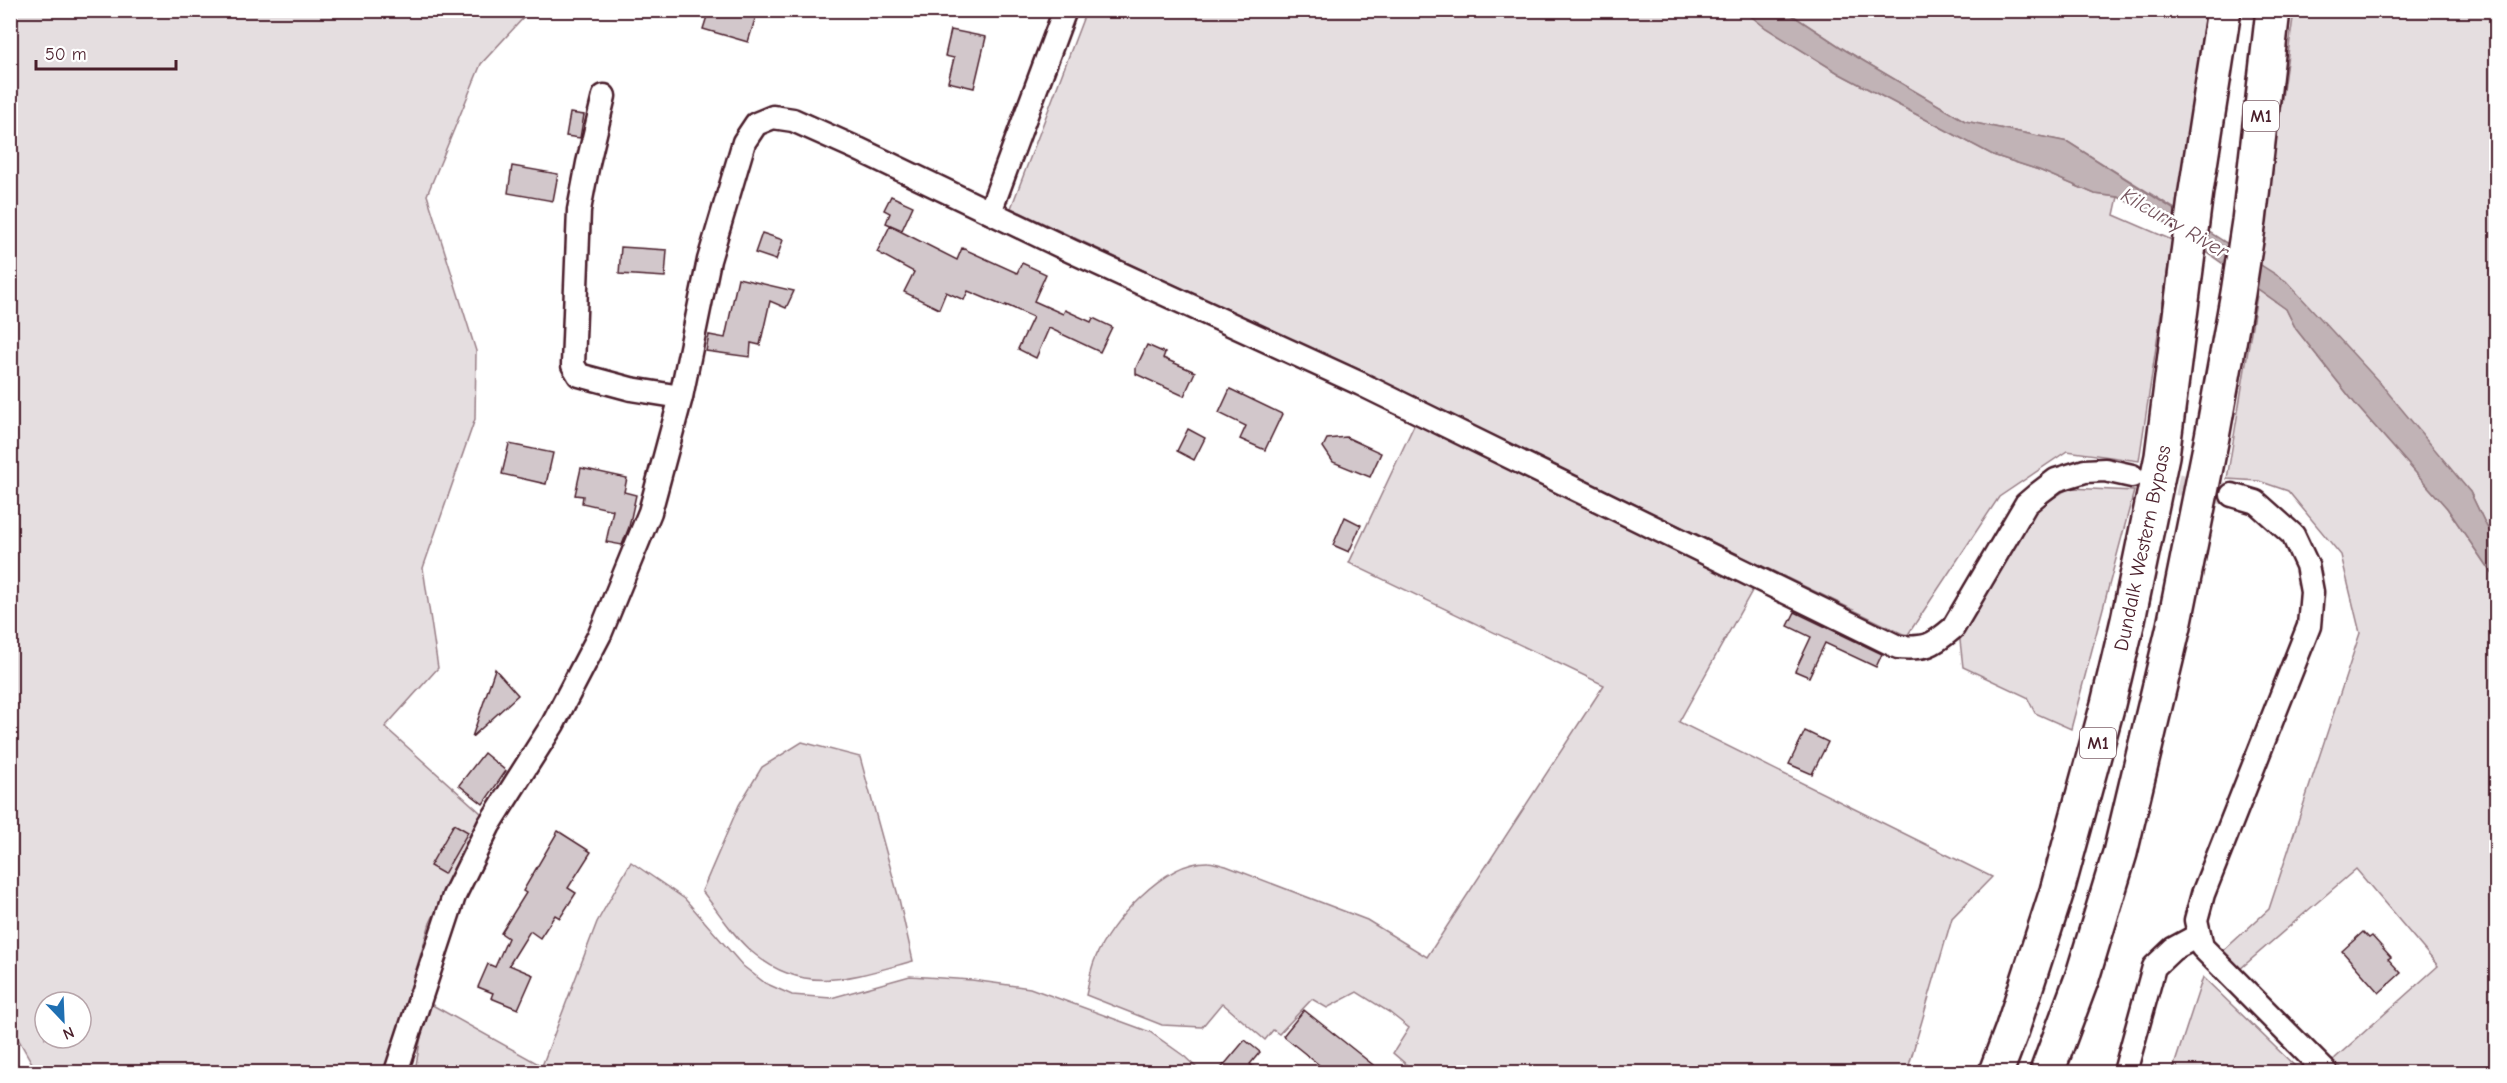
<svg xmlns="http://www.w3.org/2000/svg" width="2507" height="1083" viewBox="0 0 2507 1083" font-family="'Comic Neue',sans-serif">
	<rect width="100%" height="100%" fill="#fff"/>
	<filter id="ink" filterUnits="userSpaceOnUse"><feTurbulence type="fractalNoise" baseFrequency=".0167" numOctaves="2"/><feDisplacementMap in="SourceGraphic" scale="12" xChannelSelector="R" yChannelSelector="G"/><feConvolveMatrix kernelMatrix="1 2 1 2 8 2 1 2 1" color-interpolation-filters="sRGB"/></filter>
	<g filter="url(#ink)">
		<g fill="#e5dee0" stroke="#987e86" stroke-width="1.5" fill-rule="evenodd">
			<path d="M1744,10L1766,28L1840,74L1993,155L2039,170L2095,194L2118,197L2114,215L2172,240L2139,461L2067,451L1999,497L1907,636L1403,392L1011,208L1086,11Z"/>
			<path d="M10,11H538L527,14L481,64L427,195L476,351L475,419L423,568L438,668L385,727L482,814L430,923L387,1067L383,1072H37L11,1026ZM45,1002H81V1038H45Z"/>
			<path d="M1786,11H2205L2178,211L2068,142L1965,121L1845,50Z"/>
			<path d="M2294,11H2496V537L2487,527L2470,492L2259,263Z"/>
			<path d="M2258,289L2286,309L2296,329L2357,406L2447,508L2496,580V1072H2346L2333,1060L2438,966L2356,869L2240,969L2222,952L2269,909L2360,633L2341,555L2288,491L2259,481L2227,479Z"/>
			<path d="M1416,421L1753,589L1679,722L1992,877L1952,918L1907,1072H1415L1393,1053L1409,1028L1389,1012L1357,992L1327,1008L1312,999L1279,1034L1273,1030L1265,1040L1222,1003L1202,1027L1162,1025L1086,995C1089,983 1090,970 1095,959C1110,922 1164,861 1208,862C1213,862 1220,865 1226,866L1367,920L1427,957L1604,685L1349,563Z"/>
			<path d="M2069,488L2134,491L2071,729L2035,713L2027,697L1963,667L1959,632L2034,510Z"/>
			<path d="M802,742L860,757L899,899L913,961C854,977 804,997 752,952C733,936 718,911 702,891L739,805L762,767Z"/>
			<path d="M631,862L685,899L743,966L765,983L792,995L831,998L910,976L972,980L1030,988L1150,1032L1184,1056L1201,1072H413L416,1065L427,1002L542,1066L597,922Z"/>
			<path d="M2203,977L2301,1072H2172Z"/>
		</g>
		<path fill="#c1b3b6" stroke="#91787e" stroke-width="1.5" d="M1744,11H1786L1845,50L1965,121L2068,142L2286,281L2380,383L2470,492L2487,527L2496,537V580L2447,508L2357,406L2296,329L2286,309L2156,216L2118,197L2095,194L2039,170L1993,155L1840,74L1766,28Z"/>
		<g fill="#d2c7cb" stroke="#4a1f2b" stroke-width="1.5">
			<path d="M709,10H737L756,16L748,42L703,29Z"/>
			<path d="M951,30L986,37L974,88L948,82L954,58L945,56Z"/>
			<path d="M570,113L584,115L580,138L566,136Z"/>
			<path d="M512,166L558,174L553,201L508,193Z"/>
			<path d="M891,196L913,206L902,230L886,223L890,213L884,210Z"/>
			<path d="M890,226L957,260L962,248L1017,273L1022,263L1046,274L1034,301L1063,314L1065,310L1091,322L1093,318L1112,327L1100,352L1049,328L1036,358L1018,349L1033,317L1006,305V307L968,291L964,300L946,292L939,309L904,292L914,272L877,252Z"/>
			<path d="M762,233L783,240L776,260L755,253Z"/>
			<path d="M621,247L667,250L665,277L619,274Z"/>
			<path d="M738,278L794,291L786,308L770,301L760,345L751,343L750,357L706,351L709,335L725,338Z"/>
			<path d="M1147,345L1165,353L1163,358L1195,372L1184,396L1136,374V368Z"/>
			<path d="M1230,389L1282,414L1265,450L1240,439L1246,426L1219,413Z"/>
			<path d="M1188,429L1205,438L1194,460L1177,451Z"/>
			<path d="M1346,437L1381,453L1370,477L1333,462L1323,447L1327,439Z"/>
			<path d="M509,444L553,453L546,484L502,474Z"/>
			<path d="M581,468L627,478L624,492L636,495L629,527L622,545L606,542L613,510L582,503L583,496L575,495Z"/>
			<path d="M1345,517L1361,525L1349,552L1333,545Z"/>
			<path d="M1795,612L1882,654L1876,667L1825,643L1809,677L1795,671L1811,637L1788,626Z"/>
			<path d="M495,669L518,695L472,737Z"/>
			<path d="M1805,731L1828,742L1812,774L1789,764Z"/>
			<path d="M484,753L506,771L483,804L459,785Z"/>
			<path d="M454,824L468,832L444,874L430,866Z"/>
			<path d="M558,831L591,852L568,888L576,893L560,918L555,915L540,938L530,931L509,965L533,975L518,1009L491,998L493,993L478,987L488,964L495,967L508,938L501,933L526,893L523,891Z"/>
			<path d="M2363,932L2369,938L2372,936L2391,957L2388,959L2401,973L2379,993L2342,951Z"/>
			<path d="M1304,1010L1382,1072H1328L1283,1036Z"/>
			<path d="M1245,1040L1260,1052L1250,1064L1261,1072H1218Z"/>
		</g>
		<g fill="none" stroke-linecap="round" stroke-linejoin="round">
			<path stroke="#dbd2d5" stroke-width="22" stroke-dasharray="22 11" stroke-linecap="butt" d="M2145,478L2232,495"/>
			<g stroke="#4a1f2b" stroke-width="27">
				<g id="minor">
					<path d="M604,96L588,163L579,210L573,365L579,375L631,389L681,397"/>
					<path d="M990,212L1065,10"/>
					<path d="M2232,495L2256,502L2293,535L2307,565L2312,592L2309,626L2203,894L2196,920L2202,947L2326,1072"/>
					<path d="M396,1072L454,896L489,825L553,724L600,634L650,512L681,397L709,260L744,142L756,124L773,117L793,120L858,149L1071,251L1361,384L1898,647C1926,649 1932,646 1953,628L2026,504L2039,493L2056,480L2085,471L2105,470L2132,476"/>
					<path d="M2125,1072L2154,967L2173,949L2199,935"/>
				</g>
			</g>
			<g stroke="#4a1f2b" stroke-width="38">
				<g id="highway">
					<path d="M1996,1072L2012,1030L2057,891L2108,704L2128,620L2162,456L2196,191L2224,10"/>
					<path d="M2047,1072L2082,978L2120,853L2174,626L2212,437L2238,293L2249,221L2273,10"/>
				</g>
			</g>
			<use href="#minor" stroke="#fff" stroke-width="22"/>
			<use href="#highway" stroke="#fff" stroke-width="33"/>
		</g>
	</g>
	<g text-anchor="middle" stroke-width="5" stroke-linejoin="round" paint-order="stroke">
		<g fill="#fff" stroke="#80626b" stroke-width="1.5">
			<rect x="2243" y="101" width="36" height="30" rx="4.5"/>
			<rect x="2080" y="728" width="36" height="30" rx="4.5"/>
		</g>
		<g font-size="18" font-weight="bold" fill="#4a1f2b">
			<text x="2261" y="122">M1</text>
			<text x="2098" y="749">M1</text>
		</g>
		<g font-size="20" fill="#4a1f2b" stroke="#fff">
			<text transform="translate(2142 548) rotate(-78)" y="7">Dundalk Western Bypass</text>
		</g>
		<g font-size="21" font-style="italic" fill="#74535c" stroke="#fff">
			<text transform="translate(2175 223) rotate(30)" y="7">Kilcurry River</text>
		</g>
	</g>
	<rect width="2507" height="1083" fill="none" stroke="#fff" stroke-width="36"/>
	<rect x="18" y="18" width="2471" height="1047" fill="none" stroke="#4a1f2b" stroke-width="2" filter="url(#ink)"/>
	<g transform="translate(63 1020) rotate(157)"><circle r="28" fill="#ffffff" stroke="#b7a5aa" stroke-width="1.5"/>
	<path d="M0-4.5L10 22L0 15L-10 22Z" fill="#1f6fb2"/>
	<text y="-9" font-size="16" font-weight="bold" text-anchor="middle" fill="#4a1f2b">N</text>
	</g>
	<path d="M36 60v9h140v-9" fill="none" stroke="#4a1f2b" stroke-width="3"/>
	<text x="45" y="60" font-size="18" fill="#4a1f2b" stroke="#ffffff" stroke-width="4.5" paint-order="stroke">50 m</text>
</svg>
